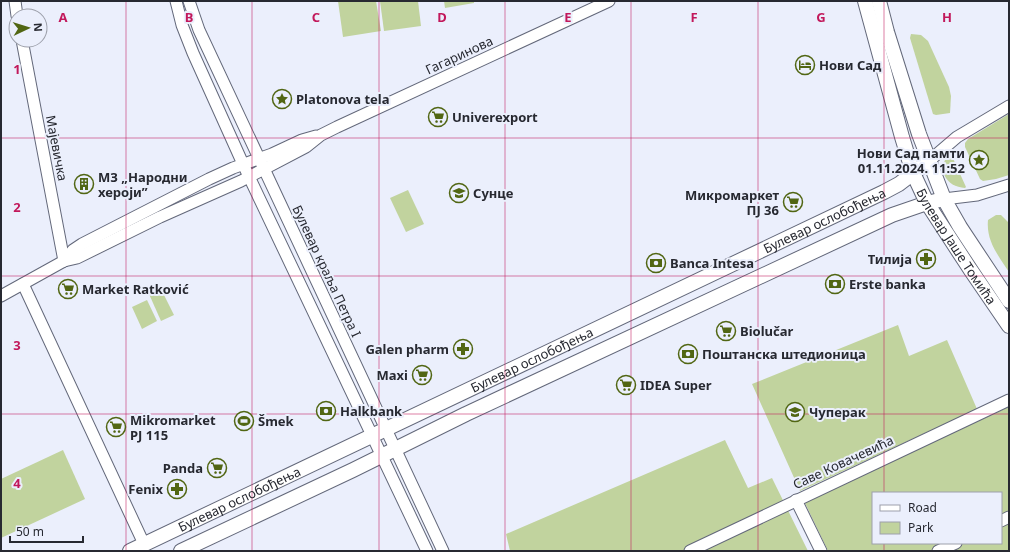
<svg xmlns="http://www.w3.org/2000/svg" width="1010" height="552" viewBox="0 0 1010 552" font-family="'Noto Sans',sans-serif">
	<rect width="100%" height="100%" fill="#ebeffc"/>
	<g fill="#c1d39e" fill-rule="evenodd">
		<path d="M338,1H376L381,31L343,37Z"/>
		<path d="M380,1H418L421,26L384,31Z"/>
		<path d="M444,1H474V3L445,8Z"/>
		<path d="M911,34L921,35L928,41L949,87L951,96L950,113L936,115L933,114L910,38Z"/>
		<path d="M1009,114V175L996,179L983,181L980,179L965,147V143L968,139Z"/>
		<path d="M949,154H951L966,187L965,188C946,187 936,169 949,154Z"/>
		<path d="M408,190L424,224L406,232L390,198Z"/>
		<path d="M996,215H1001L1009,223V272C998,255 986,241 988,220Z"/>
		<path d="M161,289L174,315L161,321L149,294Z"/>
		<path d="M147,300L157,321L142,329L132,307Z"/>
		<path d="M898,325L909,356L947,340L977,409L800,491L752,384Z"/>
		<path d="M1009,407V551H828L804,501ZM873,493H1001V543H873Z"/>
		<path d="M725,440L748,488L772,478L808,551H510L506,534Z"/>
		<path d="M63,450L85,499L1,538V479Z"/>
	</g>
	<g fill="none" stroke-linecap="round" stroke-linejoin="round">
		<g stroke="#63687a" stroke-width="13">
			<g id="minor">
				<path d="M15,1L17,16"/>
				<path d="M176,1L182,25L193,53L243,164L427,551"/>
				<path d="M189,1L199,30L443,551"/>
				<path d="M22,40L64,261"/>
				<path d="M929,161L957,137L1009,106"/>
				<path d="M944,199L977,195L1009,185"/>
				<path d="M64,261L73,250L82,244L209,179L233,168L272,154L302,140L316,136"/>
				<path d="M23,284L144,544"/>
				<path d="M1,296L64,261L77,258L160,217L241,181L306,147L321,135L337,127L609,1"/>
				<path d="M796,500L821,551"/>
				<path d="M1001,521L1009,517"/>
				<path d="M690,551L1009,400"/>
				<path d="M938,551L956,543"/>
			</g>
		</g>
		<g stroke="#63687a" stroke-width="16">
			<g id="major">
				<path id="s1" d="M865,1L902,137L913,173L927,203L970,269L1009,326"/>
				<path d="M879,1L887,32L919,134L944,199L960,227L1009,301"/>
				<path id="s2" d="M130,551L884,192L899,184L929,161"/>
				<path d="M181,551L353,470L466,414L892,215L927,203L944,199"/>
			</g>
		</g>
		<use href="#minor" stroke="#fff" stroke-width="11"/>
		<use href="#major" stroke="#fff" stroke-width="14"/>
	</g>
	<path fill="none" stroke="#c2185b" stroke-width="1" stroke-opacity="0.55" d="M126,1V551M252,1V551M379,1V551M505,1V551M631,1V551M758,1V551M884,1V493M1,138H1009M1,276H1009M1,414H1009M884,543V551"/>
	<defs>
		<g id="hotel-ring" transform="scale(1)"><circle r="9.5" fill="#ebeffc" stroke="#516613" stroke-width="1.5"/><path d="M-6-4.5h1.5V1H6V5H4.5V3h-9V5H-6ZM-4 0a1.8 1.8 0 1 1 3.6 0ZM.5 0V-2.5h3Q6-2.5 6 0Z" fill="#516613"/></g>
		<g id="sight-ring" transform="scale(1)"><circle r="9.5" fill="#ebeffc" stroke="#516613" stroke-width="1.5"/><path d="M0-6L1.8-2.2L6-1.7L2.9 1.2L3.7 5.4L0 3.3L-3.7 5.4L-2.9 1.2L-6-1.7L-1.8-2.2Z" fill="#516613"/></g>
		<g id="supermarket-ring" transform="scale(1)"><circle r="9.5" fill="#ebeffc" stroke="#516613" stroke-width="1.5"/><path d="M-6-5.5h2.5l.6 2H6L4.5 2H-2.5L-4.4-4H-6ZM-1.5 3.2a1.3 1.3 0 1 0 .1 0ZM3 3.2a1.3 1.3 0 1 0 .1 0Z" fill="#516613"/></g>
		<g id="building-ring" transform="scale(1)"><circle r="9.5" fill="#ebeffc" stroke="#516613" stroke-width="1.5"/><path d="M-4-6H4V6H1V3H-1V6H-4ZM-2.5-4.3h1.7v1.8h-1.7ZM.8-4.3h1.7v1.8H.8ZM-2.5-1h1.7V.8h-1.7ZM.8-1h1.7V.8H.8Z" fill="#516613"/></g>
		<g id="school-ring" transform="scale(1)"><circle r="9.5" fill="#ebeffc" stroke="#516613" stroke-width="1.5"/><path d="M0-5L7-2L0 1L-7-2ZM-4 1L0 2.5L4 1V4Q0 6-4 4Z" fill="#516613"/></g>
		<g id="pharmacy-ring" transform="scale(1)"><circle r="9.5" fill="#ebeffc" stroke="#516613" stroke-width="1.5"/><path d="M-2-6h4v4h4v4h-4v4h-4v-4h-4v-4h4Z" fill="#516613"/></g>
		<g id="bank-ring" transform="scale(1)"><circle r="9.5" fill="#ebeffc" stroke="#516613" stroke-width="1.5"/><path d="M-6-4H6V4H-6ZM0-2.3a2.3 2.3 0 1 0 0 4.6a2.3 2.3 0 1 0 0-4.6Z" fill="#516613"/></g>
		<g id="stadium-ring" transform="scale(1)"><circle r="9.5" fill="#ebeffc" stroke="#516613" stroke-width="1.5"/><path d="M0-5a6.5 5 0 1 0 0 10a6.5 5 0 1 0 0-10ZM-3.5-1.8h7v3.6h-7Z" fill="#516613"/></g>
	</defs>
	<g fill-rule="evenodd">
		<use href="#hotel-ring" x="805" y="65"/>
		<use href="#sight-ring" x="282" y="99"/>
		<use href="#supermarket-ring" x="438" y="117"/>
		<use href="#sight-ring" x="979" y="160"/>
		<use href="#building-ring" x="84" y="184"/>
		<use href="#school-ring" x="459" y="193"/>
		<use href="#supermarket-ring" x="793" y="202"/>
		<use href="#pharmacy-ring" x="926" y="259"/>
		<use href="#bank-ring" x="656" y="263"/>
		<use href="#bank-ring" x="835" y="284"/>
		<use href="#supermarket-ring" x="68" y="289"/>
		<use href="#supermarket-ring" x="726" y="331"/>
		<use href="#pharmacy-ring" x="463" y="349"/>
		<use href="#bank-ring" x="688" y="354"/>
		<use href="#supermarket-ring" x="422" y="375"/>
		<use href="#supermarket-ring" x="626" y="385"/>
		<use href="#bank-ring" x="326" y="411"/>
		<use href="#school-ring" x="795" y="412"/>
		<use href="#stadium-ring" x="244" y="421"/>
		<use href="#supermarket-ring" x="116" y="427"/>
		<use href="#supermarket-ring" x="217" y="468"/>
		<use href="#pharmacy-ring" x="177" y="489"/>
	</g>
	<g text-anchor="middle" stroke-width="4" stroke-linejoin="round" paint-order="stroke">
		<g font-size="13" fill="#272931" stroke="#ebeffc">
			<text transform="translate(459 55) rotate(-25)" y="5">Гагаринова</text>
			<text transform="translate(57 148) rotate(79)" y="5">Мајевичка</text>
			<text dy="5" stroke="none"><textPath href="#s2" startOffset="769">Булевар ослобођења</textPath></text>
			<text dy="5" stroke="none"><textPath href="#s1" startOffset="264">Булевар Јаше Томића</textPath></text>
			<text transform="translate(327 271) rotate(65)" y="5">Булевар краља Петра I</text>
			<text dy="5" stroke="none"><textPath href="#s2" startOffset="445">Булевар ослобођења</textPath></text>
			<text transform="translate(843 462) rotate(-25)" y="5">Саве Ковачевића</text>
			<text dy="5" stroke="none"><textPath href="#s2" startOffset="121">Булевар ослобођења</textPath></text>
		</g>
		<g font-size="13" font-weight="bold" fill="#272931" stroke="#ebeffc" text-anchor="start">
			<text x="819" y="70">Нови Сад</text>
			<text x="296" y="104">Platonova tela</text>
			<text x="452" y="122">Univerexport</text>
			<text x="965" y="158" text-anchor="end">Нови Сад памти<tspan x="965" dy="15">01.11.2024. 11:52</tspan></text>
			<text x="98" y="182">МЗ „Народни<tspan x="98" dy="15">хероји”</tspan></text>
			<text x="473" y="198">Сунце</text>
			<text x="779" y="200" text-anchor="end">Микромаркет<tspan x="779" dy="15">ПЈ 36</tspan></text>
			<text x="912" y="264" text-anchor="end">Тилија</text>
			<text x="670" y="268">Banca Intesa</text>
			<text x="849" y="289">Erste banka</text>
			<text x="82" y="294">Market Ratković</text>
			<text x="740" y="336">Biolučar</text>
			<text x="449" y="354" text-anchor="end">Galen pharm</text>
			<text x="702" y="359">Поштанска штедионица</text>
			<text x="408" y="380" text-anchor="end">Maxi</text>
			<text x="640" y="390">IDEA Super</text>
			<text x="340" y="416">Halkbank</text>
			<text x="809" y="417">Чуперак</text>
			<text x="130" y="425">Mikromarket<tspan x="130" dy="15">PJ 115</tspan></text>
			<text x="258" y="426">Šmek</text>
			<text x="203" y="473" text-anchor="end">Panda</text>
			<text x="163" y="494" text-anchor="end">Fenix</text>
		</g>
	</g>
	<g font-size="13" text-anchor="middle" font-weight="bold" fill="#c2185b" stroke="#ebeffc" stroke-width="4" stroke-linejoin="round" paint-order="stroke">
		<text x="63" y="22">A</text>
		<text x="189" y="22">B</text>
		<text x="316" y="22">C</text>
		<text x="442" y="22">D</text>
		<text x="568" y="22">E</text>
		<text x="694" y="22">F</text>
		<text x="821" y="22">G</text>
		<text x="947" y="22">H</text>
		<text x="17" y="74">1</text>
		<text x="17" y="212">2</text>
		<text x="17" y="350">3</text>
		<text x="17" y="488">4</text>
	</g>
	<rect width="1010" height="552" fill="none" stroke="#272931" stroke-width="4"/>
	<rect x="872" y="492" width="130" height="52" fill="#ebeffc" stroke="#9da0ab"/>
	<rect x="880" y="505" width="20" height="6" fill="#ffffff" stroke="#9da0ab"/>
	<text x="908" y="512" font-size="12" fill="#272931">Road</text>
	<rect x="880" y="522" width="20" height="12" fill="#c1d39e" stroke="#9da0ab"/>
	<text x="908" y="532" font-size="12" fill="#272931">Park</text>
	<g transform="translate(28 28) rotate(86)"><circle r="19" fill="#ebeffc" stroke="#9da0ab"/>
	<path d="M0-3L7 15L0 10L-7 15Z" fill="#516613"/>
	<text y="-6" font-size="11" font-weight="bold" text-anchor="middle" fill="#272931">N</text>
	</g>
	<path d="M10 536v6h73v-6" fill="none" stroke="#272931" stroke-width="2"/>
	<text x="16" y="536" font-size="12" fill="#272931" stroke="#ebeffc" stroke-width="3" paint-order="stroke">50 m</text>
</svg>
